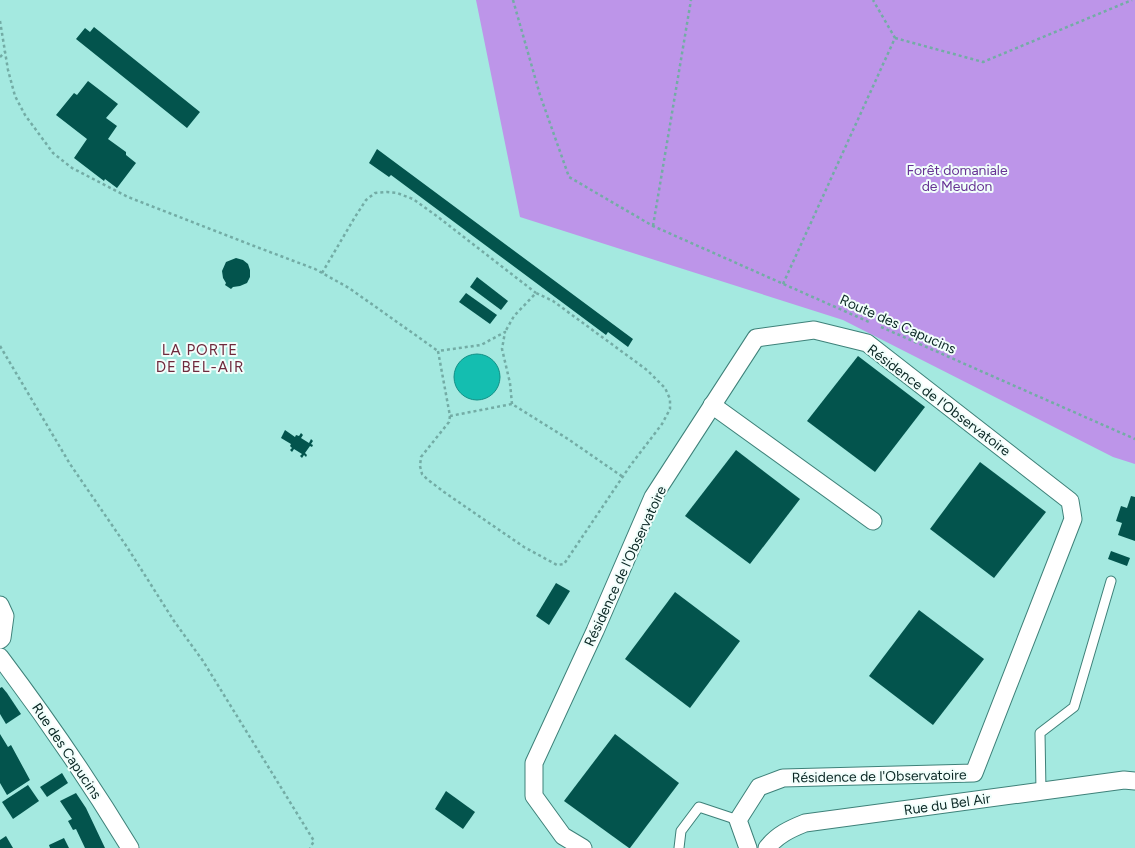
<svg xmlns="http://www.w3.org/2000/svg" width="1135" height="848" viewBox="0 0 1135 848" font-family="Figtree,sans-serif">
	<rect width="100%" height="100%" fill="#a4e9e0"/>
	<path fill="#bd95e9" d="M476,0H1135V464L1113,457L843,320L520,217Z"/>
	<circle fill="#14beb0" stroke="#119086" cx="477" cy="377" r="23"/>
	<g fill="#03544d">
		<path d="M94,27L200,112L187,128L76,39L85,28L90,32Z"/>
		<path d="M88,81L118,104L106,118L117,126L108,139L126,152V155L136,163L117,188L105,179L104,181L74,158L87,139L56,115L74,93L77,95Z"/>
		<path d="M377,149L633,339L628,347L608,332L606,335L391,175L389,177L369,163Z"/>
		<path d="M236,258L243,260L248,264L250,270V277L247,283L240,286L233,287L231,289L225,285L226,283L223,278L222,271L226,262Z"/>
		<path d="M477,277L508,301L501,310L470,287Z"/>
		<path d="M466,293L497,315L490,324L459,302Z"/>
		<path d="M858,356L925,407L875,472L807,421Z"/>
		<path d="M285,430L295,437L296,435L299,436L301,433L303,435L301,438L309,443L311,439L313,441L311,444L313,445L312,447L310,446L305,453L307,455L306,457L304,455L302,458L300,456L302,454L294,449L292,452L290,450L292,448L290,446L291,444L281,438Z"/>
		<path d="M736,450L800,499L750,564L685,516Z"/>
		<path d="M980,462L1046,512L994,578L930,529Z"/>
		<path d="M1131,496L1135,497V541L1118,535L1122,523L1116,521L1121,506L1127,508Z"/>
		<path d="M1111,551L1130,558L1127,566L1108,559Z"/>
		<path d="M556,583L570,591L549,625L536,616Z"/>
		<path d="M675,592L740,641L690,708L625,659Z"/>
		<path d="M919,610L984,659L933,725L869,676Z"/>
		<path d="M2,687L7,693L21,714L6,724L0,714V688Z"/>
		<path d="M0,734L8,747L11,745L30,780L7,795L0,783Z"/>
		<path d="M615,734L679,783L630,848H629L564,801Z"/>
		<path d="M62,773L68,783L47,797L40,787Z"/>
		<path d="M28,785L39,801L13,819L2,802Z"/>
		<path d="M446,791L475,812L463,829L435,809Z"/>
		<path d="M76,793L86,808L105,848H85L76,829L73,830L68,821L72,819L60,801Z"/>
		<path d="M6,836L13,848H0V840Z"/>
		<path d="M64,838L69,848H50L49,845Z"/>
	</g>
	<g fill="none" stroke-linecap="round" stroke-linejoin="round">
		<g stroke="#3e8179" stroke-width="11">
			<g id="lane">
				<path d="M1041,791L1040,733L1074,707L1111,581"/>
				<path d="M679,848L681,831L699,807L738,820"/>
			</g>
		</g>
		<g stroke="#3e8179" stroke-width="19">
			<g id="street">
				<path d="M712,405L873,521"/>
				<path d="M0,605L5,616L2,638L0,640"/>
				<path d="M0,657C46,718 90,782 130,848"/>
				<path d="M583,848L563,836L534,796V763L595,631L653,497L756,338L814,330L867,343L1070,501L1073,519L974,773L783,778L759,787L738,820L748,848"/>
				<path d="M767,848C777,835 790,829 805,823L1124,780L1135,781"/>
			</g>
		</g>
		<g stroke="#73aca5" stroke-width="2.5" stroke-dasharray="3 3" stroke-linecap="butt">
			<path d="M513,0L540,95L569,177L653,226L869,322"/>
			<path d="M0,21L8,70L15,96L25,115L53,153L72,168L128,197L254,246L315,269L349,288L438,351"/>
			<path d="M895,38L983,62L1132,0"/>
			<path d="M0,57L5,52"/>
			<path d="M653,226L691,0"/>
			<path d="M322,273L355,217L366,200L375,193L387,192L397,193L413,199L438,217L536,293"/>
			<path d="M783,284L895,38L873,0"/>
			<path d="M881,327L1135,439"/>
			<path d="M0,346L70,464L127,547L174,621L203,661L314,841L310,848"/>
			<path d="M512,404L510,383L502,349L505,332L481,345L438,351L450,416L512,404L568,439L623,477"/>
			<path d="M450,416L449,422L421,457L420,466L422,474L427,479L444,492L524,547L557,565L564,564L630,466L662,424L670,409V399L665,388L647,370L553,301L536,293L514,316L505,332"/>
		</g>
		<use href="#lane" stroke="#fff" stroke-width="9"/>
		<use href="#street" stroke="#fff" stroke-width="17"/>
	</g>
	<g text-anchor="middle" stroke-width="4" stroke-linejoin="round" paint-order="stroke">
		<g font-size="14" fill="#673394" stroke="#f1fefb">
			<text x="957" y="175">Forêt domaniale<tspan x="957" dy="16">de Meudon</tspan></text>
		</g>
		<g font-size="14" fill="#092623" stroke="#f1fefb">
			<text transform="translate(898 324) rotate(24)" y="5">Route des Capucins</text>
			<text transform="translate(939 400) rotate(37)" y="5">Résidence de l'Observatoire</text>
			<text transform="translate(625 566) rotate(-65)" y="5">Résidence de l'Observatoire</text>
			<text transform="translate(67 751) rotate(56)" y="5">Rue des Capucins</text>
			<text transform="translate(879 776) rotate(-1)" y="5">Résidence de l'Observatoire</text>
			<text transform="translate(947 804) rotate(-8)" y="5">Rue du Bel Air</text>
		</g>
		<g font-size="15" letter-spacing="1" fill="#6f2a3d" stroke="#f1fefb">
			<text x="200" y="355">LA PORTE<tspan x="200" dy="17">DE BEL-AIR</tspan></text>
		</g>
	</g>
</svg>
